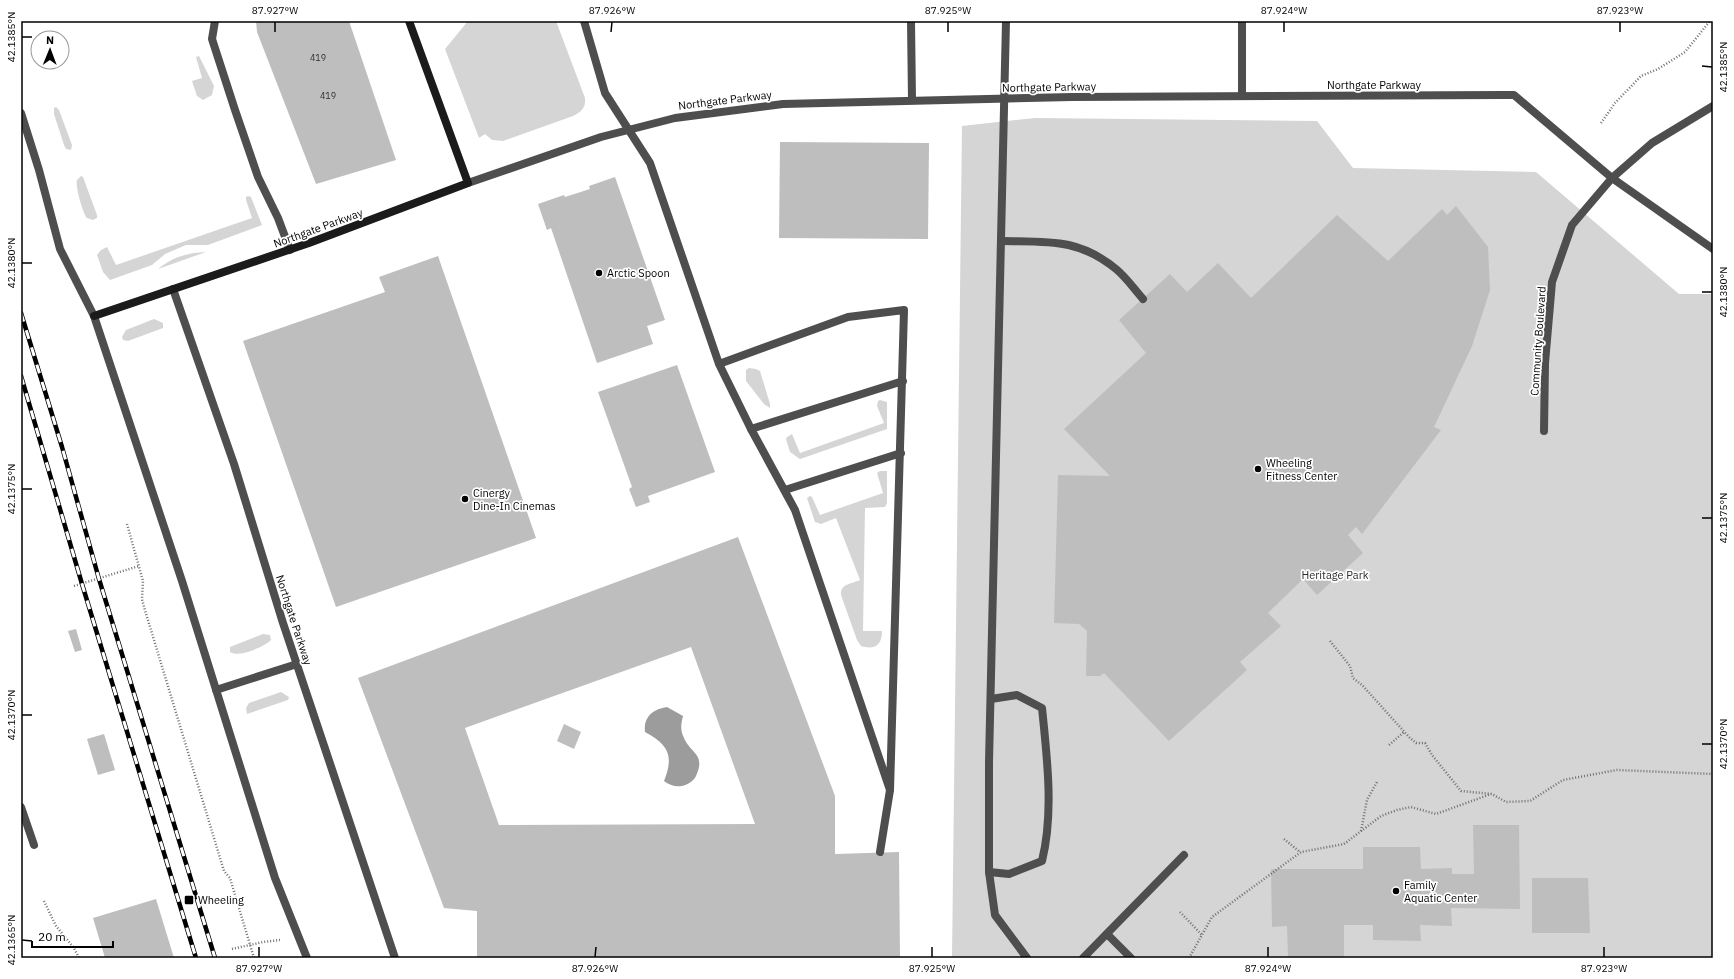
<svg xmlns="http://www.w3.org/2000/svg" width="1734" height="979" viewBox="0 0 1734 979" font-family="'IBM Plex Sans',sans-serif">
	<rect width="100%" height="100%" fill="#fff"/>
	<g fill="#d5d5d5">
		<path d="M468,21H556L585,98C586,108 581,112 573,116L503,141L492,140L485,134L479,138L445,49Z"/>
		<path d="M199,56L214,86L212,95L203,100L197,96L192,81L202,78L196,57Z"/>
		<path d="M56,107L59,110L72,145L71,150L66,149L64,145L54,114V108Z"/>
		<path d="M1035,118L1317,121L1353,168L1536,172L1679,294H1713V958H952L962,126Z"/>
		<path d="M81,176L83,177L97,215V218L93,220C91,219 89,219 87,218C83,214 75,186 77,180Z"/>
		<path d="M248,196L251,197L262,225L208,245H186L165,254L152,265L110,280L103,272L97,255L101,250L107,247L116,265L252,218L246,200V197Z"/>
		<path d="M206,252L158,269C173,257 186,253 206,252Z"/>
		<path d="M154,319L163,323V328L128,341L123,340L122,337L126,330Z"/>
		<path d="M749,368L756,369L760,371L770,404V408L764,404L746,381V370Z"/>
		<path d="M880,400L887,402V429L800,459L790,452L786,439L787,437L792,434L800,453L884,423L877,406L878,401Z"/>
		<path d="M880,471H887V503L885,507L865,508L863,631H882C882,646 874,650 861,646L857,640L841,595C840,584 851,584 860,580L836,518L821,524L815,522L807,498L810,496L812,497L820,515L883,493L877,473Z"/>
		<path d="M263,634L270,635L271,640C264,647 238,658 230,652V647Z"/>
		<path d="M281,692L289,697L288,700L247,714L246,708L249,703Z"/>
	</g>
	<path fill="#9c9c9c" d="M667,707L683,716C681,724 680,730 684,738C691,754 706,754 696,776C694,781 687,785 682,786C675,787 669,785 664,781C674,756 669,745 645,732C643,717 653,709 667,707Z"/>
	<g fill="#bebebe" fill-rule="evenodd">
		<path d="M256,21H349L396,160L316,184L257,32Z"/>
		<path d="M780,142L929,143L928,239L779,238Z"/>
		<path d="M615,177L665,320L647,326L653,344L597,363L551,228L547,230L538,204L564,195L565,197L590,189L589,186Z"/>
		<path d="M1456,206L1488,247L1490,290L1472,346L1434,427L1441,430L1362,534L1356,527L1348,535L1363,553L1317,595L1303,579L1268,613L1281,626L1240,662L1247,670L1169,741L1104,673L1100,676H1086L1087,631L1079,624L1054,623L1058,475L1110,476L1064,429L1146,353L1119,320L1170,274L1187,292L1218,263L1251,298L1337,215L1388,261L1442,209L1447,215Z"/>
		<path d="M438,256L536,538L336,607L243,341L385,292L379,277Z"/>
		<path d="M677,365L715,472L648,496L650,502L636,507L629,489L632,487L598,392Z"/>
		<path d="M738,537L835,796V854L899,852L900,958H477V911L444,908L358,678ZM691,647L755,824L499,825L465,728Z"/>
		<path d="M76,629L82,650L75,652L68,631Z"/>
		<path d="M564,724L581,732L574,749L557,741Z"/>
		<path d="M104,734L115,770L98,775L87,739Z"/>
		<path d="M1473,825H1519L1520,909L1451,908L1452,926L1420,925L1421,941L1373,940V925H1344V958H1288L1287,926L1272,927L1271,869H1363V847H1420L1421,869L1452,868V874H1474Z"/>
		<path d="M1532,878H1588L1590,933H1532Z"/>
		<path d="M156,899L174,958H105L93,918Z"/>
	</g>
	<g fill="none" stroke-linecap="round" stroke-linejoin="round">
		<g stroke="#707070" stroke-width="2.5" stroke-dasharray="1 2" stroke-linecap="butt">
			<path d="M1601,123L1615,103L1641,76L1658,69L1685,52L1710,21"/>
			<path d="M127,524L143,581L142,599L144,607L224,871L230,878L254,958"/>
			<path d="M74,586L139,566"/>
			<path d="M1330,641L1350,666L1353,678L1363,686L1409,737L1416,743H1425L1432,755L1461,791L1492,794L1506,802L1530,801L1563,780L1617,770L1713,774"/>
			<path d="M1389,745L1404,732"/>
			<path d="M1361,831L1367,800L1377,782"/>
			<path d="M1284,839L1300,852"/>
			<path d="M44,901L56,926L74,948L79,958"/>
			<path d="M1180,912L1202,935"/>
			<path d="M232,949L263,942L280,940"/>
			<path d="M1189,958L1212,917L1301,852L1344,844L1381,816L1397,810L1411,807L1436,814L1491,794"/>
		</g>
		<g stroke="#4e4e4e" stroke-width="8">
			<path d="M215,21L212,39L235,110L258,177L278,218L290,250"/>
			<path d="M584,21L605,93L650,163L719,364L751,429L795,510L890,790L904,310L848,317L719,364"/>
			<path d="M911,21L912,100"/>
			<path d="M1242,21V96"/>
			<path d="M21,113L39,170L60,249L94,316L182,581L275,878L307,958"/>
			<path d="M468,183L601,137L675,118L783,104L1072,97L1504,95H1514L1612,178"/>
			<path d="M1002,241C1048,242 1078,238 1116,269C1126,277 1134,289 1143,299"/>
			<path d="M173,289L234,464L283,623L395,958"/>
			<path d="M751,429L903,381"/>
			<path d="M785,490L901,453"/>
			<path d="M216,690L297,664"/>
			<path d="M880,852L890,790"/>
			<path d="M989,872L1009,874L1042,861C1054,813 1047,757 1042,708L1017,695L991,699"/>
			<path d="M1107,934L1131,958"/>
			<path d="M1083,958L1184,855"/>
		</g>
		<g stroke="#4e4e4e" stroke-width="8">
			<path d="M1006,21L989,762V872L995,915L1027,958"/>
			<path d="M1612,178L1713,249"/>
			<path d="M1544,431L1545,363L1552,282L1572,225L1612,178L1652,143L1713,106"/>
			<path d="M21,807L34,845"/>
		</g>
		<path stroke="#1b1b1b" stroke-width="8" d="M94,316L309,243L468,183L409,21"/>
		<g stroke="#000" stroke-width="4.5">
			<g id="rail">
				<path d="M21,313L62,447L99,579L215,958"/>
				<path d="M21,376L82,584L196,958"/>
			</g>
		</g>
		<use href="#rail" stroke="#fff" stroke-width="3" stroke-dasharray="9" stroke-linecap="butt"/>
	</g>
	<path fill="none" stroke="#000" stroke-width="1.5" d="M275,32V22M611,32L612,22M948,32V22M1284,32V22M1620,32V22M22,37H32M1702,66L1712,67M22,263H32M1702,292H1712M22,489H32M1702,518H1712M22,715H32M1702,744H1712M22,940L32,941M259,957V947M595,957L596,947M932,957V947M1268,957V947M1604,957V947"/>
	<g fill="#000" stroke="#fff" stroke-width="1.5">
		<circle cx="599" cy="273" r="4"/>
		<circle cx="1258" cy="469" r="4"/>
		<circle cx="465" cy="499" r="4"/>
		<circle cx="1396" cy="891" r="4"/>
		<rect x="184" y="895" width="10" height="10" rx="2"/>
	</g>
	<g text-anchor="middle" stroke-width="3.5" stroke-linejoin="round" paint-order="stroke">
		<g font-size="9" fill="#303030">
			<text x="318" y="61">419</text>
			<text x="328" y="99">419</text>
		</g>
		<g font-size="11" fill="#000" stroke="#fff">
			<text x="1374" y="89">Northgate Parkway</text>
			<text transform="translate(1049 87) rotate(-1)" y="4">Northgate Parkway</text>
			<text transform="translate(725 100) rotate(-7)" y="4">Northgate Parkway</text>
			<text transform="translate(318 228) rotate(-20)" y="4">Northgate Parkway</text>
			<text transform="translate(1538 341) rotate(-86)" y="4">Community Boulevard</text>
			<text transform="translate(294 620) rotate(72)" y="4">Northgate Parkway</text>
		</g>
		<g font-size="11" fill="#000" stroke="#fff" text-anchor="start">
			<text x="607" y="277">Arctic Spoon</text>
			<text x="1266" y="467">Wheeling<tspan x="1266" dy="13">Fitness Center</tspan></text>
			<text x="473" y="497">Cinergy<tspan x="473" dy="13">Dine-In Cinemas</tspan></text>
			<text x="1404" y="889">Family<tspan x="1404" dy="13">Aquatic Center</tspan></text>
			<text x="198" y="904">Wheeling</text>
		</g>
		<g font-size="11" fill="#2c2c2c" stroke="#fff">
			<text x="1335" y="579">Heritage Park</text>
		</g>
	</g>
	<rect width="1734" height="979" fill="none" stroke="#ffffff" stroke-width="44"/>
	<g transform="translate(50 50) rotate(1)"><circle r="19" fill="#ffffff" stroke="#999999"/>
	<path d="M0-3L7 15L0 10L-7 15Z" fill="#000000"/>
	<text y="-6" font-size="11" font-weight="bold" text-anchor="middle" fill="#000000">N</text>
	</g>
	<path d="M32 941v6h81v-6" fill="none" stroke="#000000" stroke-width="2"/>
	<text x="38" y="941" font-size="12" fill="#000000" stroke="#ffffff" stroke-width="3" paint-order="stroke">20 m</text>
	<rect x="22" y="22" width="1690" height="935" fill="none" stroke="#000" stroke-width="1.5"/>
	<g font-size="10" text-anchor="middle" fill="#000">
		<text x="275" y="14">87.927°W</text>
		<text x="612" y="14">87.926°W</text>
		<text x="948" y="14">87.925°W</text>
		<text x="1284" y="14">87.924°W</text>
		<text x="1620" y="14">87.923°W</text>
		<text transform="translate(11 37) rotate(-90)" y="4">42.1385°N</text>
		<text transform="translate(1723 67) rotate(-90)" y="4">42.1385°N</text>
		<text transform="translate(11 263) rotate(-90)" y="4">42.1380°N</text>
		<text transform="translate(1723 292) rotate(-90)" y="4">42.1380°N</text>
		<text transform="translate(11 489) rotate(-90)" y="4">42.1375°N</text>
		<text transform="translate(1723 518) rotate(-90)" y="4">42.1375°N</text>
		<text transform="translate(11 715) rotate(-90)" y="4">42.1370°N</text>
		<text transform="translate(1723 744) rotate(-90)" y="4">42.1370°N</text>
		<text transform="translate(11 940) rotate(-90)" y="4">42.1365°N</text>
		<text x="259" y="972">87.927°W</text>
		<text x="595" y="972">87.926°W</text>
		<text x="932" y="972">87.925°W</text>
		<text x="1268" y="972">87.924°W</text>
		<text x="1604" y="972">87.923°W</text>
	</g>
</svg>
